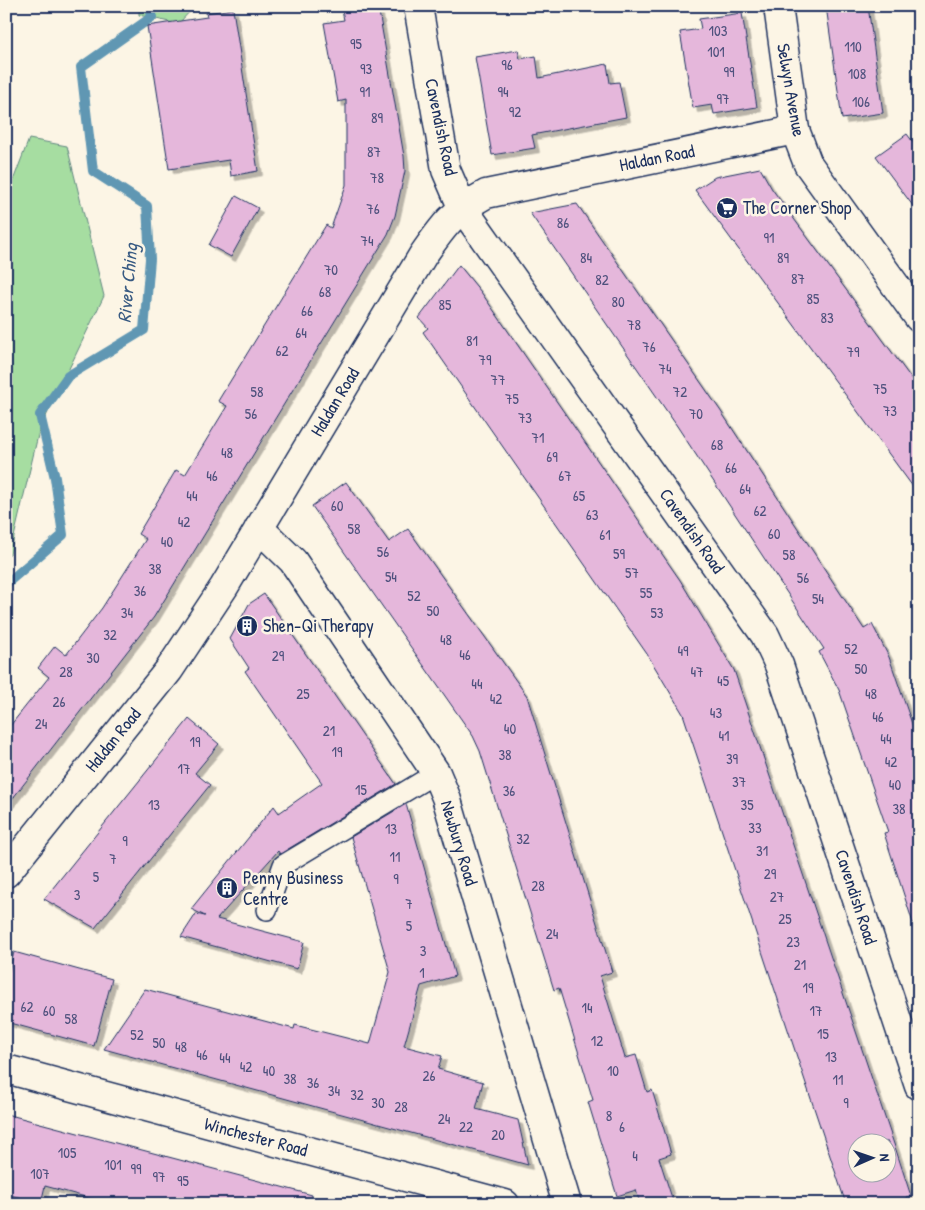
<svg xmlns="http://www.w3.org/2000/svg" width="925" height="1210" viewBox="0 0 925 1210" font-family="'Patrick Hand',sans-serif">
	<defs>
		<filter id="shadow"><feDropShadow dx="4.5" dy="4.5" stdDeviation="0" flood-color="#0004"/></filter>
	</defs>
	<rect width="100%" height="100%" fill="#fcf5e5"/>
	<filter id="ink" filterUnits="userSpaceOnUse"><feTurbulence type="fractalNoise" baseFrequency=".02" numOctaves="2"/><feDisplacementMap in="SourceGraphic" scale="10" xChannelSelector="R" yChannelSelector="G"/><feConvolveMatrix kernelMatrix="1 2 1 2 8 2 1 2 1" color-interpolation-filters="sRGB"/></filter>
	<g filter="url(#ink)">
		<g fill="#a6dda1" stroke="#608680">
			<path d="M139,6H195L178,24L139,15Z"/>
			<path d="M29,139L67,146L104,296L39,431L10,554L6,555V199Z"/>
		</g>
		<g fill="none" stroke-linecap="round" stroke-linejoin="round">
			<path stroke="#6097b3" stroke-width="10" d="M6,584L63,535L55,478L40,415L68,376L144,330L150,259L147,206L93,171L81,67L152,17L150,6"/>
		</g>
		<g fill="#e5b7db" stroke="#1b2f5e" fill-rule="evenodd" filter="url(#shadow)">
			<path d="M341,6H378L404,156L405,171L395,216L388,234L154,617L6,807V731L49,677L38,668L55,646L66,655L102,608L146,539L138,534L176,470L185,475L227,406L218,401L326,225L331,228L346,185V100L338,102L324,23L344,20Z"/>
			<path d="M826,6H868L883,113L842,119Z"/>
			<path d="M233,9L258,171L231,176L229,160L169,169L147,26L207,17L206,13Z"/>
			<path d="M742,13L757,107L714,114L712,105L693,108L680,32L701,29L699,19Z"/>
			<path d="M518,50L520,59L536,56L539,78L607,64L610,83L619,82L626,117L532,135L535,148L492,155L475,57Z"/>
			<path d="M907,134L919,150V214L876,156Z"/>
			<path d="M760,168L772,189L919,389V495L695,190L715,177Z"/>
			<path d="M236,196L258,208L231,257L209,245Z"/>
			<path d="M577,204L720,410L864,629L872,624L889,657L919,744V922L913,923L884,833L888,832L878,803L839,690L819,652L824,649L677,426L530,213Z"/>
			<path d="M459,265L481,292L680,580L734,670L896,1150L911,1196L906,1197L909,1204H846L683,714L647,654L423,332L428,328L419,318ZM858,1142H888V1172H858Z"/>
			<path d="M346,482L389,542L408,529L527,696L612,972L600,976L625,1058L636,1055L647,1092L652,1090L666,1136L671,1154L659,1158L674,1204H640L636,1190L617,1196L588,1102L593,1100L559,988L554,990L480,751L473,736L312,506Z"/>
			<path d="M264,594L396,784L280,854L278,851L217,919L304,942L297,969L181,937L196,914L205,916L191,909L274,806L279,813L322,783L245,671L249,668L230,639L249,604Z"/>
			<path d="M189,719L219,744L195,773L210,785L172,832L95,928L44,899Z"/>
			<path d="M406,804L455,976L421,986L404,1046L442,1056L438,1069L483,1082L476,1109L518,1120L528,1165L104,1049L145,989L294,1029L295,1025L370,1044L390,972L351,837Z"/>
			<path d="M14,952L112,979L94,1046L6,1022V981Z"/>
			<path d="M6,1114L312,1195L311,1204H111L45,1186L41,1203L6,1194Z"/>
		</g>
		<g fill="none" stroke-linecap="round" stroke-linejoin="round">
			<g stroke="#1b2f5e" stroke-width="22">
				<path id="lane" d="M267,910L283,865L436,773"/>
			</g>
			<g stroke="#1b2f5e" stroke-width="31">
				<g id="street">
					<path d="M418,6L446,170L462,207L765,635L779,665L919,1086"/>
					<path d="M778,6L795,130L808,164L919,318"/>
					<path d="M259,528L293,561L436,773L446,797L567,1204"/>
					<path d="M6,873L169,670L224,587L423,255C444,225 453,212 486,194L795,130"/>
				</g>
			</g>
			<g stroke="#1b2f5e" stroke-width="31">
				<path id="secondary" d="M6,1069L505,1204"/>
			</g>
			<use href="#lane" stroke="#fcf5e5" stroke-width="19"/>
			<use href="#street" stroke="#fcf5e5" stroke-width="28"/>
			<use href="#secondary" stroke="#fcf5e5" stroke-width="28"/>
		</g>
	</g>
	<defs>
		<g id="supermarket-disc" transform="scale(1.125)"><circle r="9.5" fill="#1b2f5e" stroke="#fcf5e5"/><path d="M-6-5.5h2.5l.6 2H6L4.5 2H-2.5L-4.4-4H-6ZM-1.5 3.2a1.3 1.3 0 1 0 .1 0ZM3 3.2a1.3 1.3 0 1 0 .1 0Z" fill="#fff"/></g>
		<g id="building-disc" transform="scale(1.125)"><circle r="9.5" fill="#1b2f5e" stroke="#fcf5e5"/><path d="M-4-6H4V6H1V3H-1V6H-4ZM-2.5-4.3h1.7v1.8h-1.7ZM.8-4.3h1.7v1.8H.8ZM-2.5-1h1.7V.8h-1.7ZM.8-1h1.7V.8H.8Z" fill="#fff"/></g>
	</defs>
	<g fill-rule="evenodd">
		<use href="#supermarket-disc" x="727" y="208"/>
		<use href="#building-disc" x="247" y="626"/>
		<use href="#building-disc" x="227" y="888"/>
	</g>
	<g text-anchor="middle" stroke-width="5" stroke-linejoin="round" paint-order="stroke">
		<g font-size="15" fill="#4e517d">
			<text x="718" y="36">103</text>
			<text x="356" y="49">95</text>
			<text x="853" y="52">110</text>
			<text x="716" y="57">101</text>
			<text x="507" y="70">96</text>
			<text x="366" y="74">93</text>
			<text x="729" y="77">99</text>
			<text x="857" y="79">108</text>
			<text x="365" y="97">91</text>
			<text x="503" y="97">94</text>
			<text x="723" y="104">97</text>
			<text x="861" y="107">106</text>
			<text x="515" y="117">92</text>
			<text x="377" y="123">89</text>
			<text x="374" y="157">87</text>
			<text x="377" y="183">78</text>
			<text x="373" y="214">76</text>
			<text x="563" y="228">86</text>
			<text x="769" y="243">91</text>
			<text x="367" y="246">74</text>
			<text x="586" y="263">84</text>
			<text x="783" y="263">89</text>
			<text x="331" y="275">70</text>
			<text x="798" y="284">87</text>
			<text x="602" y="285">82</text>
			<text x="325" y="297">68</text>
			<text x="813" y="304">85</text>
			<text x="618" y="307">80</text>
			<text x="445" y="310">85</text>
			<text x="307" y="316">66</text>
			<text x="827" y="323">83</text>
			<text x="634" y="330">78</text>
			<text x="301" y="338">64</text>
			<text x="472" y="346">81</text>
			<text x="649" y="352">76</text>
			<text x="282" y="356">62</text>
			<text x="853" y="357">79</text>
			<text x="485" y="365">79</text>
			<text x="665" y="374">74</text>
			<text x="498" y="385">77</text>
			<text x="880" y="394">75</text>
			<text x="257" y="397">58</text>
			<text x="680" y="397">72</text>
			<text x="512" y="404">75</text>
			<text x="890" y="416">73</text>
			<text x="251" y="419">56</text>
			<text x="696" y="419">70</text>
			<text x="525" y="423">73</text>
			<text x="538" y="443">71</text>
			<text x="717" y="450">68</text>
			<text x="227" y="458">48</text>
			<text x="552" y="462">69</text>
			<text x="731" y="473">66</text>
			<text x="212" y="481">46</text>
			<text x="565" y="481">67</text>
			<text x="745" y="494">64</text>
			<text x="192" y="501">44</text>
			<text x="579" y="501">65</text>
			<text x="337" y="511">60</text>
			<text x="760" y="516">62</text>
			<text x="592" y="520">63</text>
			<text x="184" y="527">42</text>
			<text x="354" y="534">58</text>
			<text x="774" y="539">60</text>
			<text x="605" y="540">61</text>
			<text x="167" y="547">40</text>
			<text x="383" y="557">56</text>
			<text x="619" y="559">59</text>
			<text x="789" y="560">58</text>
			<text x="155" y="574">38</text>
			<text x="632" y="578">57</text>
			<text x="391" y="582">54</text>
			<text x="803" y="583">56</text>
			<text x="140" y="596">36</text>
			<text x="646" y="598">55</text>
			<text x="414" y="601">52</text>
			<text x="818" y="604">54</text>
			<text x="433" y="616">50</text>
			<text x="127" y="618">34</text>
			<text x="657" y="618">53</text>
			<text x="110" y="640">32</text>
			<text x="446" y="645">48</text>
			<text x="851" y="654">52</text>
			<text x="683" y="656">49</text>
			<text x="465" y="660">46</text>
			<text x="278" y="661">29</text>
			<text x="93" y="663">30</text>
			<text x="861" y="674">50</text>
			<text x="66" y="677">28</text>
			<text x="697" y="677">47</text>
			<text x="723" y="686">45</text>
			<text x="477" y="689">44</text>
			<text x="303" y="699">25</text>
			<text x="871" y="699">48</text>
			<text x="496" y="704">42</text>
			<text x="59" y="707">26</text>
			<text x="716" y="718">43</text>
			<text x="878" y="722">46</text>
			<text x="41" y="729">24</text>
			<text x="510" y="734">40</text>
			<text x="329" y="736">21</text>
			<text x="724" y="741">41</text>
			<text x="886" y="744">44</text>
			<text x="195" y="747">19</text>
			<text x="337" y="757">19</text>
			<text x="505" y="760">38</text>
			<text x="732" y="764">39</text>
			<text x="891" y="767">42</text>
			<text x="184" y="774">17</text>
			<text x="739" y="787">37</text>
			<text x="895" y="790">40</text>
			<text x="361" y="795">15</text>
			<text x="509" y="796">36</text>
			<text x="154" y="810">13</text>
			<text x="747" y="810">35</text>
			<text x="899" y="814">38</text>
			<text x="755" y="833">33</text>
			<text x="391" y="834">13</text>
			<text x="523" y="844">32</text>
			<text x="125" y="846">9</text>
			<text x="762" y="856">31</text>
			<text x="395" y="862">11</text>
			<text x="113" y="864">7</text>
			<text x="770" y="879">29</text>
			<text x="96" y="882">5</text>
			<text x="396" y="884">9</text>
			<text x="538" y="891">28</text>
			<text x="77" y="900">3</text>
			<text x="777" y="902">27</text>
			<text x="409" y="909">7</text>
			<text x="785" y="924">25</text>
			<text x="409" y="931">5</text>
			<text x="552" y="939">24</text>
			<text x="793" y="947">23</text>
			<text x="423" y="956">3</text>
			<text x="800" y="970">21</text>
			<text x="422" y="978">1</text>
			<text x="808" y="993">19</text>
			<text x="27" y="1012">62</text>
			<text x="587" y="1013">14</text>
			<text x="49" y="1016">60</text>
			<text x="816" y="1016">17</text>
			<text x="71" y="1024">58</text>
			<text x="823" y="1039">15</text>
			<text x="137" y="1040">52</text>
			<text x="597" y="1046">12</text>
			<text x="159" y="1048">50</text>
			<text x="181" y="1052">48</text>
			<text x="202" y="1060">46</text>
			<text x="831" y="1062">13</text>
			<text x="225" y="1063">44</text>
			<text x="246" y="1072">42</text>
			<text x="269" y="1076">40</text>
			<text x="613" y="1076">10</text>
			<text x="429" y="1081">26</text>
			<text x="290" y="1084">38</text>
			<text x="838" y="1085">11</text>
			<text x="313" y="1088">36</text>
			<text x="334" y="1096">34</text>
			<text x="357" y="1100">32</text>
			<text x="378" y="1108">30</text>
			<text x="846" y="1108">9</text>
			<text x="401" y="1112">28</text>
			<text x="609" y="1121">8</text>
			<text x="444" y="1124">24</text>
			<text x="466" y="1132">22</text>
			<text x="622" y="1132">6</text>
			<text x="498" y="1140">20</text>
			<text x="67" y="1158">105</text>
			<text x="635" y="1161">4</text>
			<text x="113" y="1170">101</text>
			<text x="136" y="1174">99</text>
			<text x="40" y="1179">107</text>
			<text x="159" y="1182">97</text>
			<text x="183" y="1186">95</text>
		</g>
		<g font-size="18" fill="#1b2f5e" stroke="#fcf5e5">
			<text transform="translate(791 90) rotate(80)" y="6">Selwyn Avenue</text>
			<text transform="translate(441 127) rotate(78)" y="6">Cavendish Road</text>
			<text transform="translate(657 158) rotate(-11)" y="6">Haldan Road</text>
			<text transform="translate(335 402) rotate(-59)" y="6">Haldan Road</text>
			<text transform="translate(692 531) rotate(55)" y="6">Cavendish Road</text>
			<text transform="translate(113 740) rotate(-51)" y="6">Haldan Road</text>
			<text transform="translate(459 843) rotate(73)" y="6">Newbury Road</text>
			<text transform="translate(856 897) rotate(72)" y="6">Cavendish Road</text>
			<text transform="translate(256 1137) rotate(15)" y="6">Winchester Road</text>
		</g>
		<g font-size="18" fill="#1b2f5e" stroke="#fcf5e5" text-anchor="start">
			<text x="743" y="214">The Corner Shop</text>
			<text x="263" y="632">Shen-Qi Therapy</text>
			<text x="243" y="884">Penny Business<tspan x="243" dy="21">Centre</tspan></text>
		</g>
		<g font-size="19" font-style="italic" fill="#385a82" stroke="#fcf5e5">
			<text transform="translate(127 283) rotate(-85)" y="7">River Ching</text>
		</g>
	</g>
	<rect width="925" height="1210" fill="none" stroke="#fcf5e5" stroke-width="25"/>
	<rect x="12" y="12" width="900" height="1185" fill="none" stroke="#1b2f5e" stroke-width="2" filter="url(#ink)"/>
	<g transform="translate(872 1158) rotate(88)"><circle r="24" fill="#fcf5e5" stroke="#a2a6af"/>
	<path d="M0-4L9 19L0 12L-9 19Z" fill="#1b2f5e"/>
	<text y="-8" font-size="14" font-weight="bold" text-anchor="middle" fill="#1b2f5e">N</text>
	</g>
</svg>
